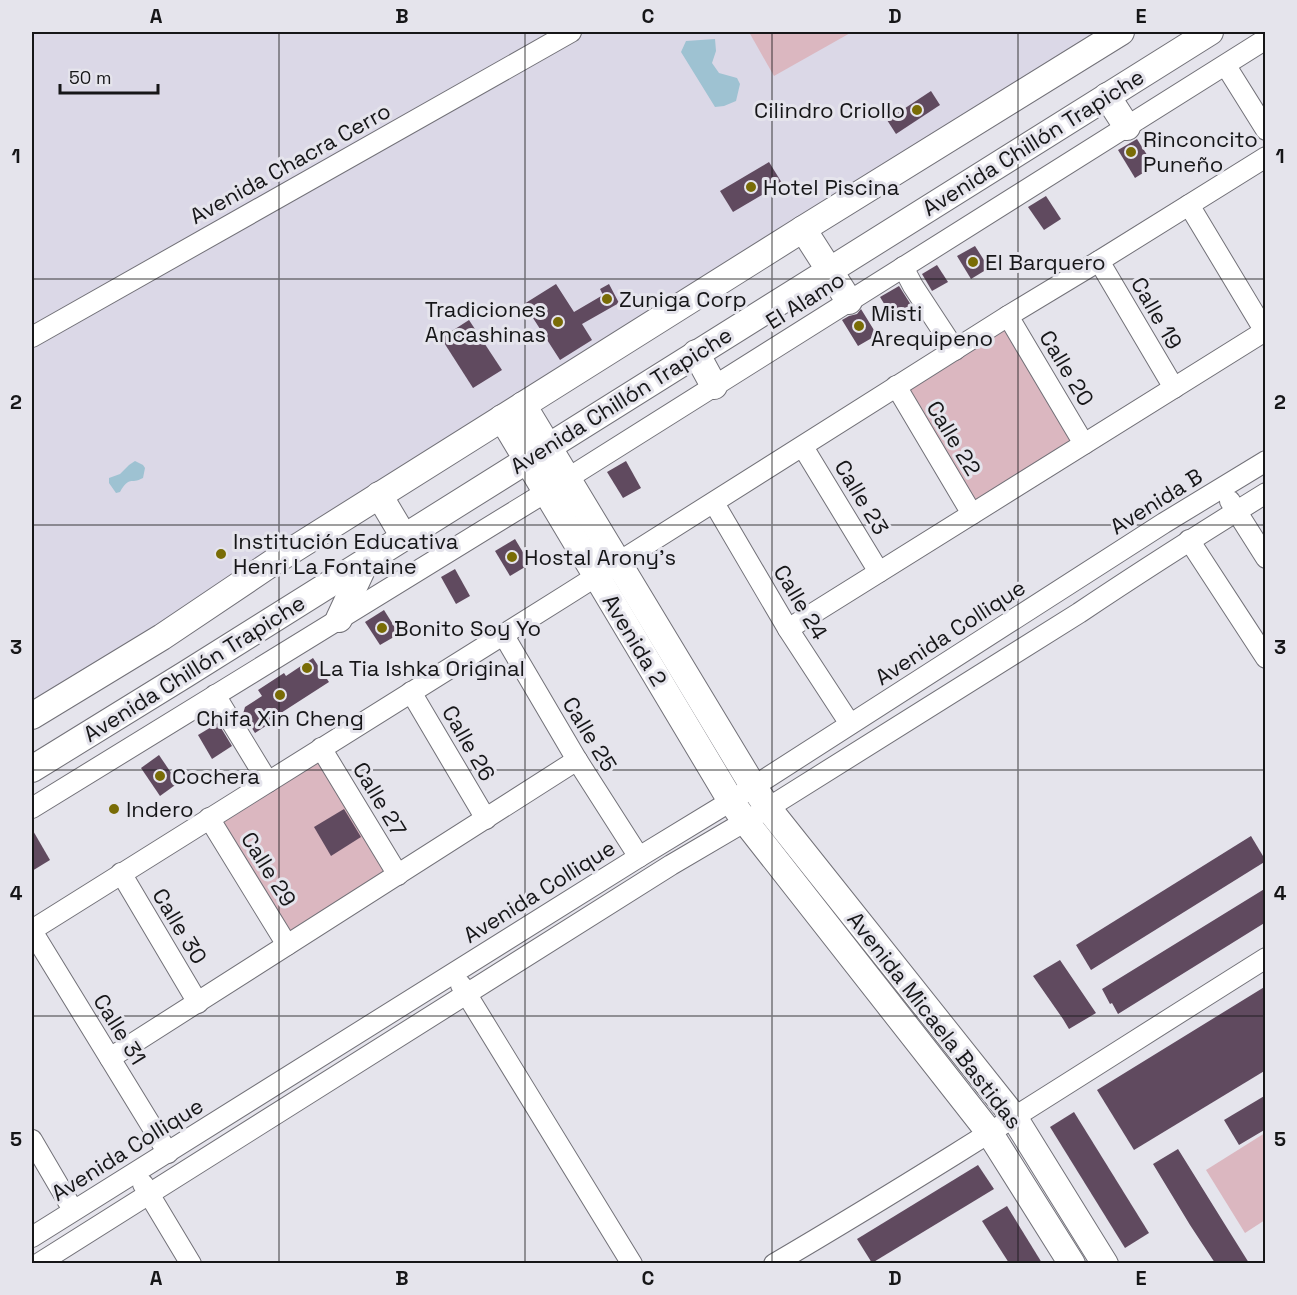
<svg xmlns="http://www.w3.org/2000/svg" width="1297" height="1295" viewBox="0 0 1297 1295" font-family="'Space Grotesk',sans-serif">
	<rect width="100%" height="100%" fill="#e5e4ec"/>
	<path fill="#dbd8e7" d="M32,32H1098L72,679L32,702Z"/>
	<g fill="#dbb7c0">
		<path d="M749,32H852L774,76Z"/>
		<path d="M1006,329L1075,443L973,504L904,390Z"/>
		<path d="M321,758L390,871L288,935L217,822Z"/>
		<path d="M1265,1133V1220L1245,1233L1206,1170Z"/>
	</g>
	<g fill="#9ec2d2">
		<path d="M715,39L716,51L712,63L719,73L737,78L740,84L736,101L724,106L715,107L681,52L686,41Z"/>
		<path d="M135,461L143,465L145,468L143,478C130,485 130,475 120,492L116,493L109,483V478L120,474L129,465Z"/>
	</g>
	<g fill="#604a5f">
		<path d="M931,91L940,105L896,134L887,120Z"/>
		<path d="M1137,139L1154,166L1135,178L1118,150Z"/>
		<path d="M769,162L782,183L733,212L720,191Z"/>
		<path d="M1046,196L1061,219L1044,230L1028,207Z"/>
		<path d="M975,246L989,268L971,279L957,256Z"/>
		<path d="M937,265L948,282L932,291L922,274Z"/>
		<path d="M556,284L574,312L603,295L600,289L609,284L619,303L582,324L592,340L560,360L524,304Z"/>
		<path d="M899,286L913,308L894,320L880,297Z"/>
		<path d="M861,309L877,335L858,346L842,320L849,316L857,314Z"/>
		<path d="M469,320L502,370L473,388L441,338Z"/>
		<path d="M626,461L641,488L623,498L607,472Z"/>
		<path d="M515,539L530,564L510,576L495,551Z"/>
		<path d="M455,569L470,596L456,604L441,577Z"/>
		<path d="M384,610L399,634L380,645L365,622Z"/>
		<path d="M313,658L329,682L270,720L272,722L255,733L243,714L245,707L262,696L258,690L284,673L286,676Z"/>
		<path d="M218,723L232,746L212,759L198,735Z"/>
		<path d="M159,755L178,783L160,796L141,768Z"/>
		<path d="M344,809L361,837L331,856L314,827Z"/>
		<path d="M32,829L50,860L32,871Z"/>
		<path d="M1251,836L1266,861L1091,970L1076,945Z"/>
		<path d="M1266,888V922L1118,1014L1112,1003L1110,1004L1102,989Z"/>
		<path d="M1060,960L1096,1013L1069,1029L1063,1019L1033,976Z"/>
		<path d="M1266,986V1070L1134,1150L1097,1090Z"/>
		<path d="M1266,1095V1129L1239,1145L1224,1120Z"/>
		<path d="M1074,1112L1149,1233L1125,1248L1050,1127Z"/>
		<path d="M1178,1149L1224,1223L1249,1263H1215L1190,1225L1153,1164Z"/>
		<path d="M978,1165L994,1189L872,1263L857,1239Z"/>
		<path d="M1007,1206L1042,1263H1009L982,1221Z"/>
	</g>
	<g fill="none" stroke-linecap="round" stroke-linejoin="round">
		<g stroke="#727178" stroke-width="22">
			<g id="minor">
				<path d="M1226,66L1266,130"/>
				<path d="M1189,205L1266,333"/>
				<path d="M1099,261L1174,388"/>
				<path d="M903,267L913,286L955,350"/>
				<path d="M1008,316L1084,444"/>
				<path d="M32,337L571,32"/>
				<path d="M896,386L972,514"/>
				<path d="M803,447L879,572"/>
				<path d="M1230,501L1266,558"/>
				<path d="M714,503L788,629L850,724"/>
				<path d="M1189,540L1266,658"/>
				<path d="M788,629L1265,331"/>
				<path d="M503,634L577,760L639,857"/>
				<path d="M411,692L486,819"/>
				<path d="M215,695L268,782"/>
				<path d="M321,748L398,875"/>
				<path d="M32,808L546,492L1266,39"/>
				<path d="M209,818L287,945"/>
				<path d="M121,873L198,1003"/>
				<path d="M32,930L565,596L1008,316L1099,261L1266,157"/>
				<path d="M32,931L168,1153"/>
				<path d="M461,985L632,1264"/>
				<path d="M110,1058L577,760"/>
				<path d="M32,1140L73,1210"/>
				<path d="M143,1184L191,1264"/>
				<path d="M32,1237L639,857L731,801L1164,523L1266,461"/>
				<path d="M38,1264L671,865L768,808L1079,613C1140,572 1203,532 1266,493"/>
				<path d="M774,1264C941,1166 1102,1061 1266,958"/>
			</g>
		</g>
		<g stroke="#727178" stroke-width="28">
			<g id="major">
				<path d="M1107,96L1127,127"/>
				<path d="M803,229L849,301"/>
				<path d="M696,353L714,386"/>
				<path d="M523,405L753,786L768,808L1014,1117L1105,1264"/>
				<path d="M502,418L731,801L745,821L989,1132L1072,1264"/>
				<path d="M379,495L404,537"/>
				<path d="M339,619L366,561"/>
				<path d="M32,716L162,637L272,563L803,229L1121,32"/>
				<path d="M32,769L186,674L1210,32"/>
			</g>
		</g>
		<use href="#minor" stroke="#fff" stroke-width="20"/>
		<use href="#major" stroke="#fff" stroke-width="26"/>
	</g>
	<path fill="none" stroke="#161618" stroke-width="1.5" stroke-opacity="0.55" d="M279,32V1264M525,32V1264M772,32V1264M1018,32V1264M32,279H1266M32,525H1266M32,770H1266M32,1016H1266"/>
	<g fill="#796c06" stroke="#e5e4ec" stroke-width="2">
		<circle cx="917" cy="110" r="6"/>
		<circle cx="1131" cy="152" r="6"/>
		<circle cx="751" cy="187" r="6"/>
		<circle cx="973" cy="262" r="6"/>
		<circle cx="607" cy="299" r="6"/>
		<circle cx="558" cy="322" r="6"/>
		<circle cx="859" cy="326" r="6"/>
		<circle cx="221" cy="554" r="6"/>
		<circle cx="512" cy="557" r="6"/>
		<circle cx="382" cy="628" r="6"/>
		<circle cx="307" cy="668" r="6"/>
		<circle cx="280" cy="695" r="6"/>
		<circle cx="160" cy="776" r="6"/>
		<circle cx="114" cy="809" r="6"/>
	</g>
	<g text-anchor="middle" stroke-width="6" stroke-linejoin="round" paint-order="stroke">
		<g font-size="22" fill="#161618" stroke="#e5e4ec" text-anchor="start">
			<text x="905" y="118" text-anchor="end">Cilindro Criollo</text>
			<text x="1143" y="147">Rinconcito<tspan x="1143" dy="25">Puneño</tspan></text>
			<text x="763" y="195">Hotel Piscina</text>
			<text x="985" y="270">El Barquero</text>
			<text x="619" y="307">Zuniga Corp</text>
			<text x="546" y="317" text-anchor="end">Tradiciones<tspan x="546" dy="25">Ancashinas</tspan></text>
			<text x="871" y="321">Misti<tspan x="871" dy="25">Arequipeno</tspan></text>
			<text x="233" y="549">Institución Educativa<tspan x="233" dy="25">Henri La Fontaine</tspan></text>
			<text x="524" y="565">Hostal Arony's</text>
			<text x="394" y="636">Bonito Soy Yo</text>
			<text x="319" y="676">La Tia Ishka Original</text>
			<text x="280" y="726" text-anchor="middle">Chifa Xin Cheng</text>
			<text x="172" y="784">Cochera</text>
			<text x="126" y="817">Indero</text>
		</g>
		<g font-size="22" fill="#161618" stroke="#e5e4ec">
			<text transform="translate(1033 142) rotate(-32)" y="8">Avenida Chillón Trapiche</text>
			<text transform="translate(290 163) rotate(-29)" y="8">Avenida Chacra Cerro</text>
			<text transform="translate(805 300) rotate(-32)" y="8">El Alamo</text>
			<text transform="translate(1157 313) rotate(60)" y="8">Calle 19</text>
			<text transform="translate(1067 368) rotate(59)" y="8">Calle 20</text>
			<text transform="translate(621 400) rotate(-32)" y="8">Avenida Chillón Trapiche</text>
			<text transform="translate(954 438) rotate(59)" y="8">Calle 22</text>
			<text transform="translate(862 497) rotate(59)" y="8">Calle 23</text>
			<text transform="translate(1156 501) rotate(-32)" y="8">Avenida B</text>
			<text transform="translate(801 602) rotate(59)" y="8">Calle 24</text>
			<text transform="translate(950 632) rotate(-33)" y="8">Avenida Collique</text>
			<text transform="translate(635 640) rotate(59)" y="8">Avenida 2</text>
			<text transform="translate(194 668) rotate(-32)" y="8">Avenida Chillón Trapiche</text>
			<text transform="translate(590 734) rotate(59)" y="8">Calle 25</text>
			<text transform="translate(469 743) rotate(60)" y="8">Calle 26</text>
			<text transform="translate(380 799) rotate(59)" y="8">Calle 27</text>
			<text transform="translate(269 869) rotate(58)" y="8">Calle 29</text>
			<text transform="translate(539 891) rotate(-32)" y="8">Avenida Collique</text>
			<text transform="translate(180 926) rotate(59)" y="8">Calle 30</text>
			<text transform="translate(935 1020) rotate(52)" y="8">Avenida Micaela Bastidas</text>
			<text transform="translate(120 1029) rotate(58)" y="8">Calle 31</text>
			<text transform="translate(127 1149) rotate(-32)" y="8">Avenida Collique</text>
		</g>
	</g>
	<rect width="1297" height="1295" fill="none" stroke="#e5e4ec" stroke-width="66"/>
	<path d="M60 84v9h98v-9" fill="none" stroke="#161618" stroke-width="3"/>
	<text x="69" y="84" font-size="18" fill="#161618" stroke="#e5e4ec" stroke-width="4.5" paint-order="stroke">50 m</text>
	<rect x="33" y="33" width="1231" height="1229" fill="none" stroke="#161618" stroke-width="2"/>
	<g font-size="20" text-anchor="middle" font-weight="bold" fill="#161618">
		<text x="156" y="23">A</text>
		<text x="402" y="23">B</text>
		<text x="648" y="23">C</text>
		<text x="895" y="23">D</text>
		<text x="1141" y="23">E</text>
		<text x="16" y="163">1</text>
		<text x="1280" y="163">1</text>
		<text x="16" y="409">2</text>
		<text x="1280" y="409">2</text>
		<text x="16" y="654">3</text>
		<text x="1280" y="654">3</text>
		<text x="16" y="900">4</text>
		<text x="1280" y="900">4</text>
		<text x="16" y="1146">5</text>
		<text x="1280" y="1146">5</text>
		<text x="156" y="1285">A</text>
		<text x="402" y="1285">B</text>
		<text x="648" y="1285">C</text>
		<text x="895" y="1285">D</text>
		<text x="1141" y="1285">E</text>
	</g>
</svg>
